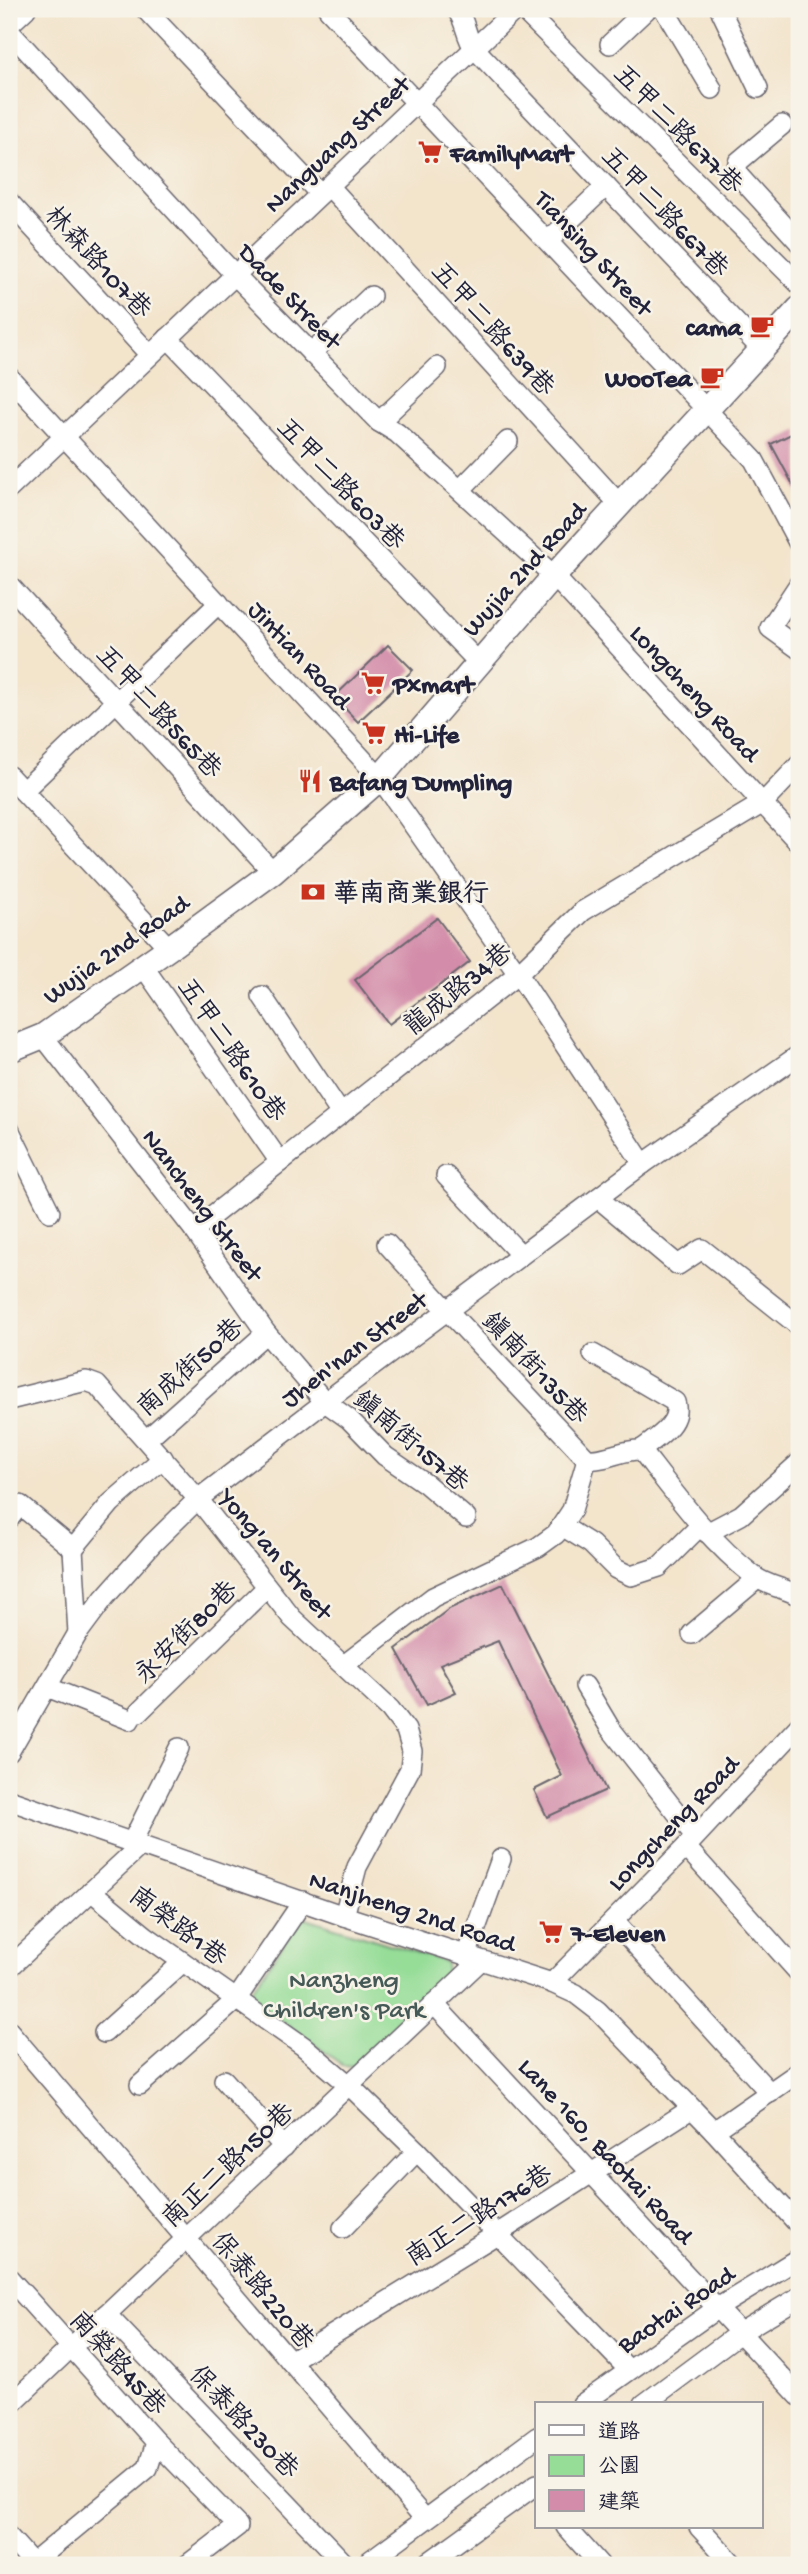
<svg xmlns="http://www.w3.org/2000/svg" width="808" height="2574" viewBox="0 0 808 2574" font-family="'Gochi Hand','LXGW WenKai TC',sans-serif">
	<rect width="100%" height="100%" fill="#f7f3e8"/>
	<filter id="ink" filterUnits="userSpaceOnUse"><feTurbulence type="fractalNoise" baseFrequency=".0143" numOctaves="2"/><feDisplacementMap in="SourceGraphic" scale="14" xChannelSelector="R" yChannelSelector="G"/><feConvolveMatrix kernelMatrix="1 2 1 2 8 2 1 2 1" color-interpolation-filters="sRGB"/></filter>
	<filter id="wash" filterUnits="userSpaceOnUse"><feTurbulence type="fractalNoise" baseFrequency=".00686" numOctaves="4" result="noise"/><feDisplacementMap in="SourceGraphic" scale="28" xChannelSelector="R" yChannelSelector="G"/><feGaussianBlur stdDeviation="1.57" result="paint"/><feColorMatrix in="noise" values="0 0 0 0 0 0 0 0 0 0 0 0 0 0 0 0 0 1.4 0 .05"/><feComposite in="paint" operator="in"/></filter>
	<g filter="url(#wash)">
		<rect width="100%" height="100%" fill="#f3e4cc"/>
		<path fill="#96dd98" stroke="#5c806a" stroke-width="2" d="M303,1917L446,1962L447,1977L355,2067L344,2066L247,1996Z"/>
		<g id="blocks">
			<g fill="#d38ca9">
				<path d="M799,430V496L771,444Z"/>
				<path d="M388,645L413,670L358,722L334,697Z"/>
				<path d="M437,918L470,962L389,1024L355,980Z"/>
				<path d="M503,1584L606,1790L547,1817L534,1790L562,1776L498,1641L440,1664L456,1692L427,1705L396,1649L449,1609Z"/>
			</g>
		</g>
	</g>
	<g filter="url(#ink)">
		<use href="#blocks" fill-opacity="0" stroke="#6b666e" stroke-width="2"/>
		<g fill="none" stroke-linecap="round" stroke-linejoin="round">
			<g stroke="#6b666e" stroke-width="22">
				<g id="minor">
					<path d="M145,9L320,194"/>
					<path d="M328,9L754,460L799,544"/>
					<path d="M456,9C466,20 465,36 474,48L762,350"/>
					<path d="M522,9L799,284"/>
					<path d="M664,9L712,89"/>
					<path d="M720,9L758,88"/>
					<path d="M9,25L26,9"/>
					<path d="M9,31L235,275L379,422L397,433L554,576L799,843"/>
					<path d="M610,44L647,9"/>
					<path d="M782,125L738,162L737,168L739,176L799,242"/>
					<path d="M329,186L620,505"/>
					<path d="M9,202L150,355"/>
					<path d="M548,241L606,186"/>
					<path d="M168,338L479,663"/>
					<path d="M311,353L371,296"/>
					<path d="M9,377L380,778L518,974L643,1164"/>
					<path d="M379,422L437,367"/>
					<path d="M9,489L516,9"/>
					<path d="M460,490L508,441"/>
					<path d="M799,584L770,628L799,649"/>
					<path d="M9,585L273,872"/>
					<path d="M9,776L169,948"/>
					<path d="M23,791L219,603"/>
					<path d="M143,966L280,1162"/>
					<path d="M262,996L341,1114"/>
					<path d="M43,1036L194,1230L266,1333L325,1402L349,1419L385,1456L426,1484L466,1518"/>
					<path d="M9,1129L50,1212"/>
					<path d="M446,1176L521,1255"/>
					<path d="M598,1198L678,1265L702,1249L799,1326"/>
					<path d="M194,1230L518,974L583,911L763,803L799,765"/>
					<path d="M387,1244L447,1310L587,1459C606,1461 622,1449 641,1450C676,1495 709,1541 754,1576C766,1586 786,1588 799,1596"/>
					<path d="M593,1354L675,1402C682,1424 656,1438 641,1450"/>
					<path d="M9,1400L86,1381L97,1385L198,1499L292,1618L390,1709L406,1730L412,1751L410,1769L357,1867L344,1916"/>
					<path d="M147,1439L266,1333"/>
					<path d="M9,1519L20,1505L73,1549L78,1633"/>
					<path d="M562,1526L591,1544L616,1569L631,1576L659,1567L700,1526"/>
					<path d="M707,1533L741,1515L799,1463"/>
					<path d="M73,1549L111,1503L163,1458"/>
					<path d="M692,1634L757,1579"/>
					<path d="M344,1665L433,1597L538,1547L556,1534L572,1510L587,1459"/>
					<path d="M585,1686L610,1728L695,1836"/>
					<path d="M47,1687L130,1720"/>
					<path d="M139,1712L267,1587"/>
					<path d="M9,1752L78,1633L104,1598L152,1544L198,1499L325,1402L643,1164L799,1055"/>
					<path d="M9,1800L344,1916L552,1983L576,1994L598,2011L714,2131L799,2225"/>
					<path d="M132,1842L179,1748"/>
					<path d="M686,1847L799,1973"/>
					<path d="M91,1891L146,1936L303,2046L349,2085L417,2151L629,2370"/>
					<path d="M614,1921L770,2093"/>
					<path d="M466,1956L501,1859"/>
					<path d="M9,1968L141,1845"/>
					<path d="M552,1983L686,1847L799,1726"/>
					<path d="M434,2004L799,2396"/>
					<path d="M9,2031L425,2519"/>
					<path d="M104,2033L183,1962"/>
					<path d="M224,2080L284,2147"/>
					<path d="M140,2085L236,2000L303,1901"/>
					<path d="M714,2131L799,2072"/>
					<path d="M343,2228L417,2151"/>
					<path d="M9,2278L156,2442L148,2468L33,2563"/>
					<path d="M106,2314L346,2565"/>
					<path d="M290,2361L497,2234L691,2109"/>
					<path d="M582,2404L719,2307L799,2258"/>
					<path d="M644,2404L741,2332L799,2297"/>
					<path d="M9,2406L480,1961"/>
					<path d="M156,2442L238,2526L187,2565"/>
					<path d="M566,2527L600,2565"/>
					<path d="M699,2527L734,2565"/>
					<path d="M9,2537L34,2565"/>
					<path d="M364,2565L537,2437"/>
					<path d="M425,2565L537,2484"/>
				</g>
			</g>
			<g stroke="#6b666e" stroke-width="27">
				<path id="major" d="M9,1050L43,1036L169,948L273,872L380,778L554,576L799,309"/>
			</g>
			<use href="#minor" stroke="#fff" stroke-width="19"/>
			<use href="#major" stroke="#fff" stroke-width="24"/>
		</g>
	</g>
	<defs>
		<g id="supermarket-bare" transform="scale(1.89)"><path d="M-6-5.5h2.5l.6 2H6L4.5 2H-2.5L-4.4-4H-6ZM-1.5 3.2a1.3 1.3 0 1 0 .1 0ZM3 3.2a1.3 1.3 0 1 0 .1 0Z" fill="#c8321e" stroke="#f7f3e8" stroke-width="2.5" paint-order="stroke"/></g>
		<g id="cafe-bare" transform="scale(1.89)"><path d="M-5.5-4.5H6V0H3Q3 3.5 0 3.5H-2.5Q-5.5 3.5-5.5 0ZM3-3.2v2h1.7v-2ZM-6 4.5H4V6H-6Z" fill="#c8321e" stroke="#f7f3e8" stroke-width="2.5" paint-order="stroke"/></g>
		<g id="restaurant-bare" transform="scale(1.89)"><path d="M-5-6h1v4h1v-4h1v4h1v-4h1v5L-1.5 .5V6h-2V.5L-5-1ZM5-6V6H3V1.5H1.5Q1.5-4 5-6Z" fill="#c8321e" stroke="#f7f3e8" stroke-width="2.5" paint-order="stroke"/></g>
		<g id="bank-bare" transform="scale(1.89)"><path d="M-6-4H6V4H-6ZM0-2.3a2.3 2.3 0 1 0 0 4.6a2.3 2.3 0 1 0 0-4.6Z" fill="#c8321e" stroke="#f7f3e8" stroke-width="2.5" paint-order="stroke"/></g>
	</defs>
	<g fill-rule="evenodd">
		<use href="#supermarket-bare" x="430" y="152"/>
		<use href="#cafe-bare" x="762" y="326"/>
		<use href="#cafe-bare" x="712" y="377"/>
		<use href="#supermarket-bare" x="373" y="683"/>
		<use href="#supermarket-bare" x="374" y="733"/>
		<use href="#restaurant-bare" x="310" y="781"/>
		<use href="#bank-bare" x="313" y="892"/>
		<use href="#supermarket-bare" x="551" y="1932"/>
	</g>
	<g text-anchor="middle" stroke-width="5" stroke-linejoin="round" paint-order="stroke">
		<g font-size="26" fill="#22223b" stroke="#f7f3e8">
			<text transform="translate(679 128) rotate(45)" y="9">五甲二路677巷</text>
			<text transform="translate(336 143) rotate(-43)" y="9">Nanguang Street</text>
			<text transform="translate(666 211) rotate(46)" y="9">五甲二路667巷</text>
			<text transform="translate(595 252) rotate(47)" y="9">Tiansing Street</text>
			<text transform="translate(99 261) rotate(47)" y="9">林森路107巷</text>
			<text transform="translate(291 295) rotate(46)" y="9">Dade Street</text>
			<text transform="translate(494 328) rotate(48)" y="9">五甲二路639巷</text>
			<text transform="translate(342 483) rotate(46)" y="9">五甲二路603巷</text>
			<text transform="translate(523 568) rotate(-48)" y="9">Wujia 2nd Road</text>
			<text transform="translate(301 654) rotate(47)" y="9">Jintian Road</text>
			<text transform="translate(696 692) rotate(47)" y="9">Longcheng Road</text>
			<text transform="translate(160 711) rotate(47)" y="9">五甲二路565巷</text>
			<text transform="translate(115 948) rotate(-35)" y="9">Wujia 2nd Road</text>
			<text transform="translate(457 988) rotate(-39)" y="9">龍成路34巷</text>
			<text transform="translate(233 1049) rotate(55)" y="9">五甲二路610巷</text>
			<text transform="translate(204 1204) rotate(53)" y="9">Nancheng Street</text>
			<text transform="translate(353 1348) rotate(-37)" y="9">Jhen'nan Street</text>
			<text transform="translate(189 1366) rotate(-42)" y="9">南成街50巷</text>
			<text transform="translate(536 1367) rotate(47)" y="9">鎮南街135巷</text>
			<text transform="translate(412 1440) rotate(40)" y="9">鎮南街157巷</text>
			<text transform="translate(277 1553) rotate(50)" y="9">Yong'an Street</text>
			<text transform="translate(185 1631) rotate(-45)" y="9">永安街80巷</text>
			<text transform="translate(672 1822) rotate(-46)" y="9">Longcheng Road</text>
			<text transform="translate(413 1910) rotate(18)" y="9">Nanjheng 2nd Road</text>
			<text transform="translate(179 1925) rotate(37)" y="9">南榮路1巷</text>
			<text transform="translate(607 2150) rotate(47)" y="9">Lane 160, Baotai Road</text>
			<text transform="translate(227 2164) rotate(-43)" y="9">南正二路150巷</text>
			<text transform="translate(478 2214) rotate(-32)" y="9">南正二路176巷</text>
			<text transform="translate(264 2290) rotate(50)" y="9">保泰路220巷</text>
			<text transform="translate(675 2308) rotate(-34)" y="9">Baotai Road</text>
			<text transform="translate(119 2362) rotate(48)" y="9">南榮路45巷</text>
			<text transform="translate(245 2421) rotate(46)" y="9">保泰路230巷</text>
		</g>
		<g font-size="26" font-weight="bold" fill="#22223b" stroke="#f7f3e8" text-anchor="start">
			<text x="450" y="161">FamilyMart</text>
			<text x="742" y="335" text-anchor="end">cama</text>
			<text x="692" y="386" text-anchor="end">WooTea</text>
			<text x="393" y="692">Pxmart</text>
			<text x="394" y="742">Hi-Life</text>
			<text x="330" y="790">Bafang Dumpling</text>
			<text x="333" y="901">華南商業銀行</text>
			<text x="571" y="1941">7-Eleven</text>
		</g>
		<g font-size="26" fill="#455a57" stroke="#f7f3e8">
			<text x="344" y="1987">Nanzheng<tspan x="344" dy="30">Children's Park</tspan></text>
		</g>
	</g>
	<rect width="808" height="2574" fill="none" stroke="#f7f3e8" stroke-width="35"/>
	<rect x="535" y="2402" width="228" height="126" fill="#f7f3e8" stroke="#a29fa3" stroke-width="2"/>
	<rect x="549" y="2425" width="35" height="10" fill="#ffffff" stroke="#a29fa3" stroke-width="2"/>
	<text x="598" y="2438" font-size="21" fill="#22223b">道路</text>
	<rect x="549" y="2455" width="35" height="21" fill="#96dd98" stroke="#a29fa3" stroke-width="2"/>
	<text x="598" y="2472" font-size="21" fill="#22223b">公園</text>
	<rect x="549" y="2490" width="35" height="21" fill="#d38ca9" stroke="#a29fa3" stroke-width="2"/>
	<text x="598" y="2508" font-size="21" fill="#22223b">建築</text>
</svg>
